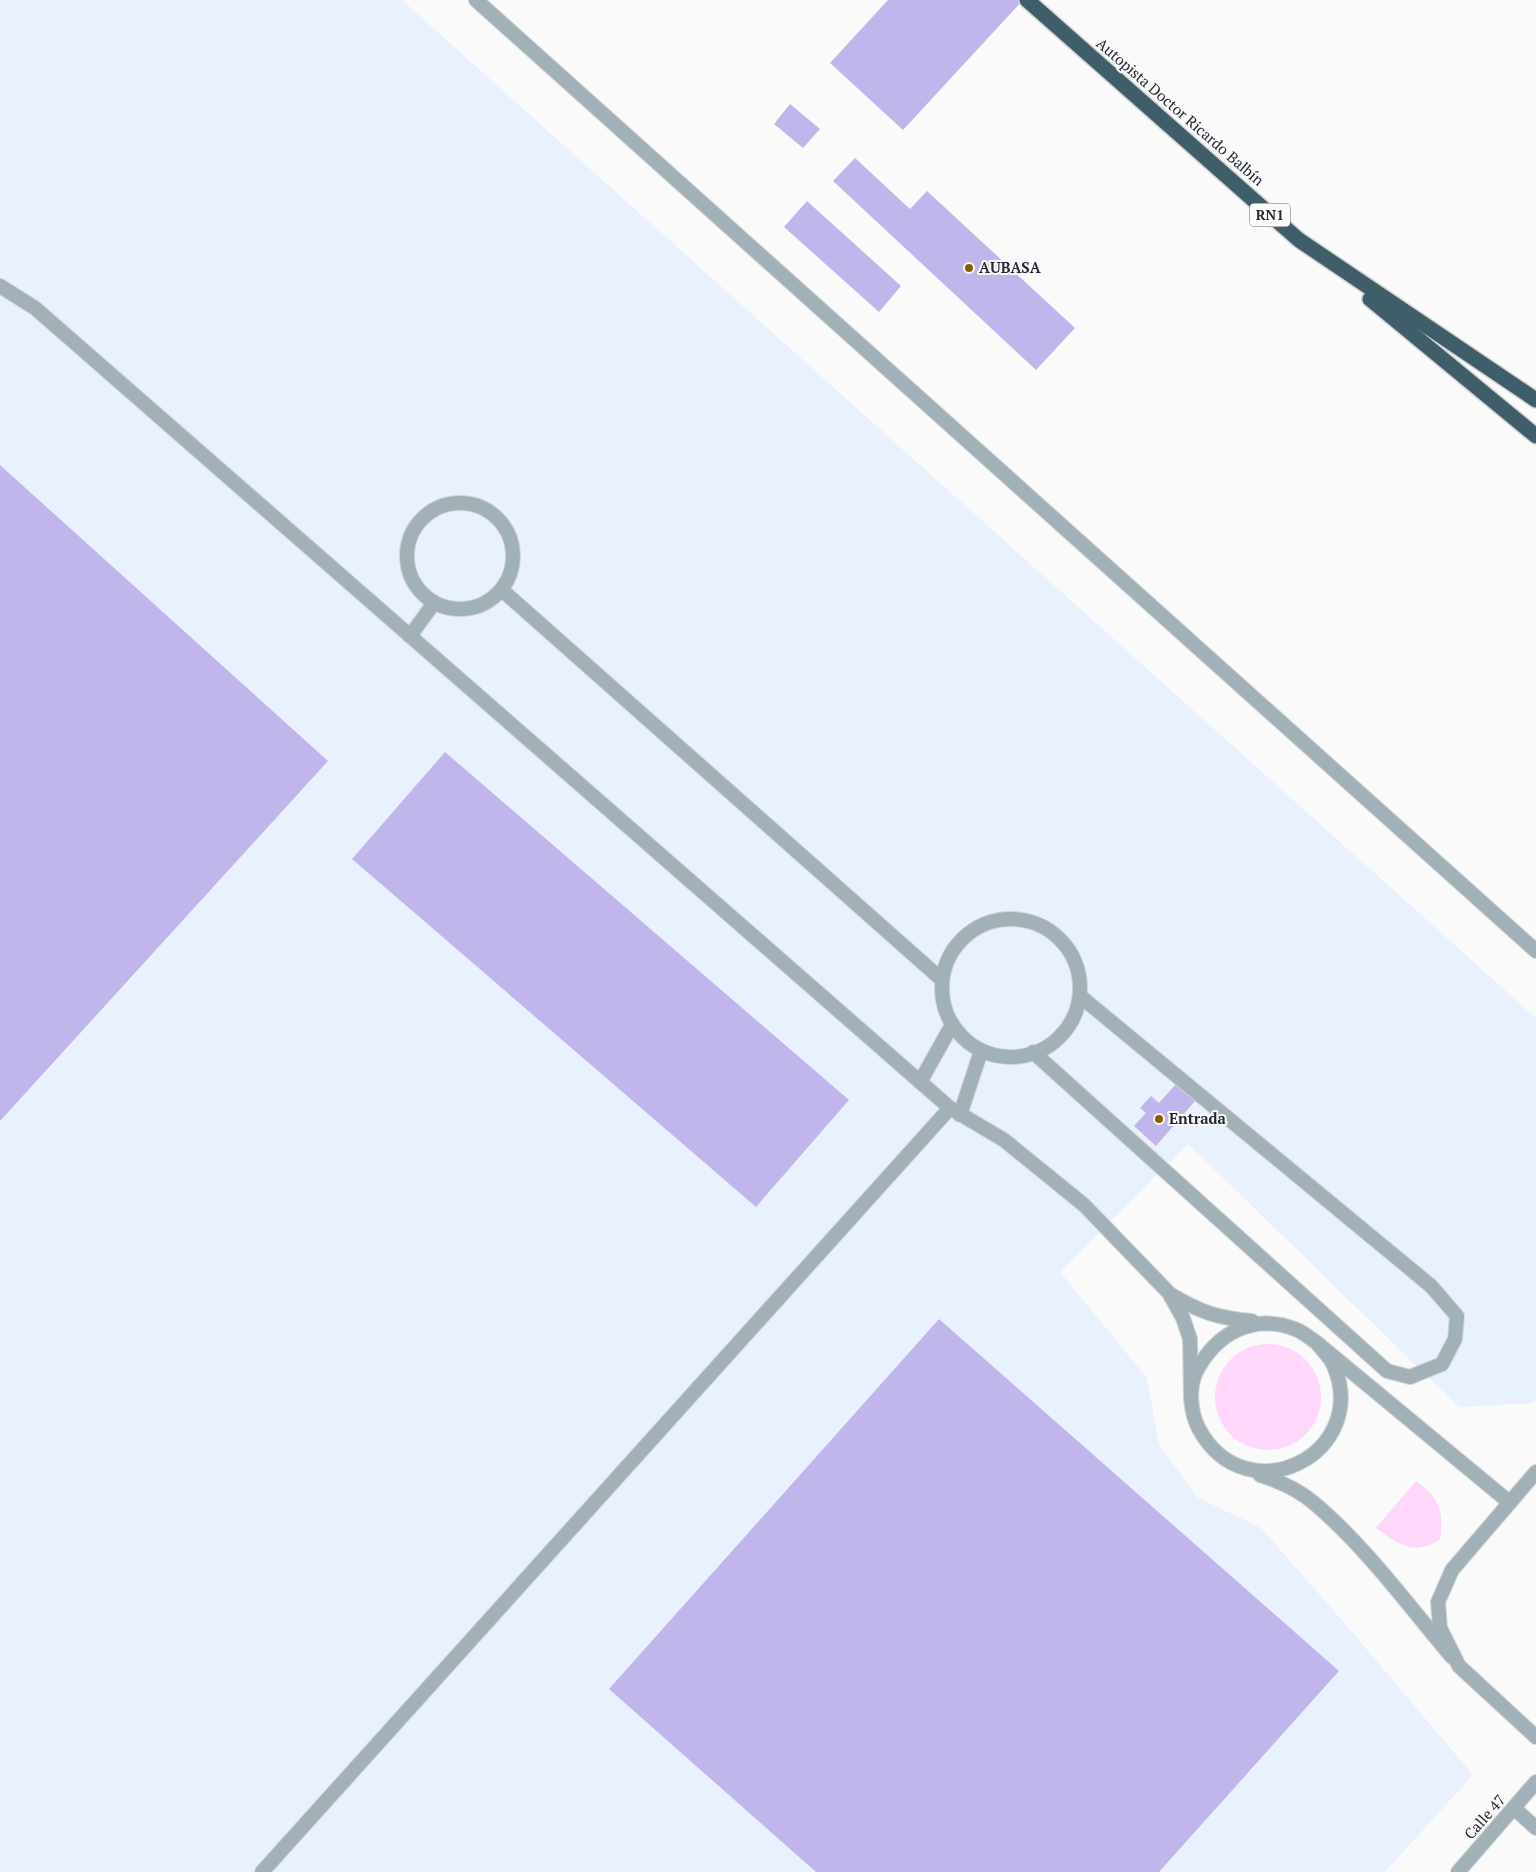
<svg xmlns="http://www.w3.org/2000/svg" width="1536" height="1872" viewBox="0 0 1536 1872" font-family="'PT Serif',serif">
	<rect width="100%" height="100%" fill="#fafafa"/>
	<path fill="#e9f1fe" d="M0,0H402L1536,1018V1400L1533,1403L1459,1407L1188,1144L1060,1272L1147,1378L1159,1445L1197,1497L1261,1528L1341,1619L1473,1775L1385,1872H0Z"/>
	<g fill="#fed7fa">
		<circle cx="1268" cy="1397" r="53"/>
		<path d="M1416,1481C1440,1498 1444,1511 1440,1540C1412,1556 1400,1545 1376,1528Z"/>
	</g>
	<g fill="#c1b6eb">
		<path d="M888,0H1023L903,130L830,63Z"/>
		<path d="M790,104L820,129L803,148L774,124Z"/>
		<path d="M855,158L910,209L927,191L1075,328L1036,370L833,181Z"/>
		<path d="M807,201L901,286L879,312L784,227Z"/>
		<path d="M0,465L328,761L0,1121Z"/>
		<path d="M445,752L849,1100L756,1207L352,859Z"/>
		<path d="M1176,1084L1195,1101L1156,1146L1134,1126L1146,1113L1140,1108L1151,1096L1159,1103Z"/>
		<path d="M939,1319L1339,1671L1159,1872H816L609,1689Z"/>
	</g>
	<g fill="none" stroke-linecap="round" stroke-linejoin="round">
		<g stroke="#d3d4d6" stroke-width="16">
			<g id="service">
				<path d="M0,286L35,308L950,1108L1004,1140L1084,1205L1169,1293L1183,1318L1190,1339L1191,1399"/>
				<circle cx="460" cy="556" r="53"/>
				<path d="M502,590L941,979"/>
				<path d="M410,636L434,603"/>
				<circle cx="1011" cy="988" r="69"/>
				<path d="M1033,1052L1387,1371L1410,1377L1442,1364L1455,1339L1457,1316L1431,1286L1080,996"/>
				<path d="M920,1082L952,1025"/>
				<path d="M960,1115L981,1051"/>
				<path d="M1170,1294C1200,1312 1217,1318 1252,1321"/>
				<path d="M1317,1343C1322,1350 1330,1357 1333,1364C1373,1453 1247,1517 1199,1429C1190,1412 1188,1387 1197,1370C1217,1333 1253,1313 1295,1329C1303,1332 1310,1338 1317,1343L1509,1502"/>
				<path d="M1260,1475C1279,1481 1298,1489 1314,1503C1366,1547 1408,1605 1452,1657"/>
				<path d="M262,1872L950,1108"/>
			</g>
		</g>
		<g stroke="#d3d4d6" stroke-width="16">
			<g id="minor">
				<path d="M476,0L1536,951"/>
				<path d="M1536,1472L1452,1570L1438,1602L1440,1628L1459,1666L1536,1737"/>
				<path d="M1514,1808L1536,1828"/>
				<path d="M1458,1872L1536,1782"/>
			</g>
		</g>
		<g stroke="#d3d4d6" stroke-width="18">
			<g id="motorway">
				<path d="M1027,0L1299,240L1536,400"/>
				<path d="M1370,299L1536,436"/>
			</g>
		</g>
		<use href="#service" stroke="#a2b1b7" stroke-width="14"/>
		<use href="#minor" stroke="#a2b1b7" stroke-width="14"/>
		<use href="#motorway" stroke="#405e6a" stroke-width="15"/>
	</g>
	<g fill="#8a5b00" stroke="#fafafa" stroke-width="2">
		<circle cx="969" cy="268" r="5"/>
		<circle cx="1159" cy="1119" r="5"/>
	</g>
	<g text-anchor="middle" stroke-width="4" stroke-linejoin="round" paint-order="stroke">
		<rect fill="#fafafa" stroke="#64686f" stroke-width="1" x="1250" y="203.5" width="40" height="23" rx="4"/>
		<g font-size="14" font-weight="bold" fill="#232933">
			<text x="1270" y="220">RN1</text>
		</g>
		<g font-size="15" fill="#232933" stroke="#fafafa">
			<text transform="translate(1180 112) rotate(41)" y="5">Autopista Doctor Ricardo Balbín</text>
			<text transform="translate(1485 1817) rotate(-49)" y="5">Calle 47</text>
		</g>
		<g font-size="15" font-weight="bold" fill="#232933" stroke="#fafafa" text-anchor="start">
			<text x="979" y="273">AUBASA</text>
			<text x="1169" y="1124">Entrada</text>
		</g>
	</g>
</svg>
